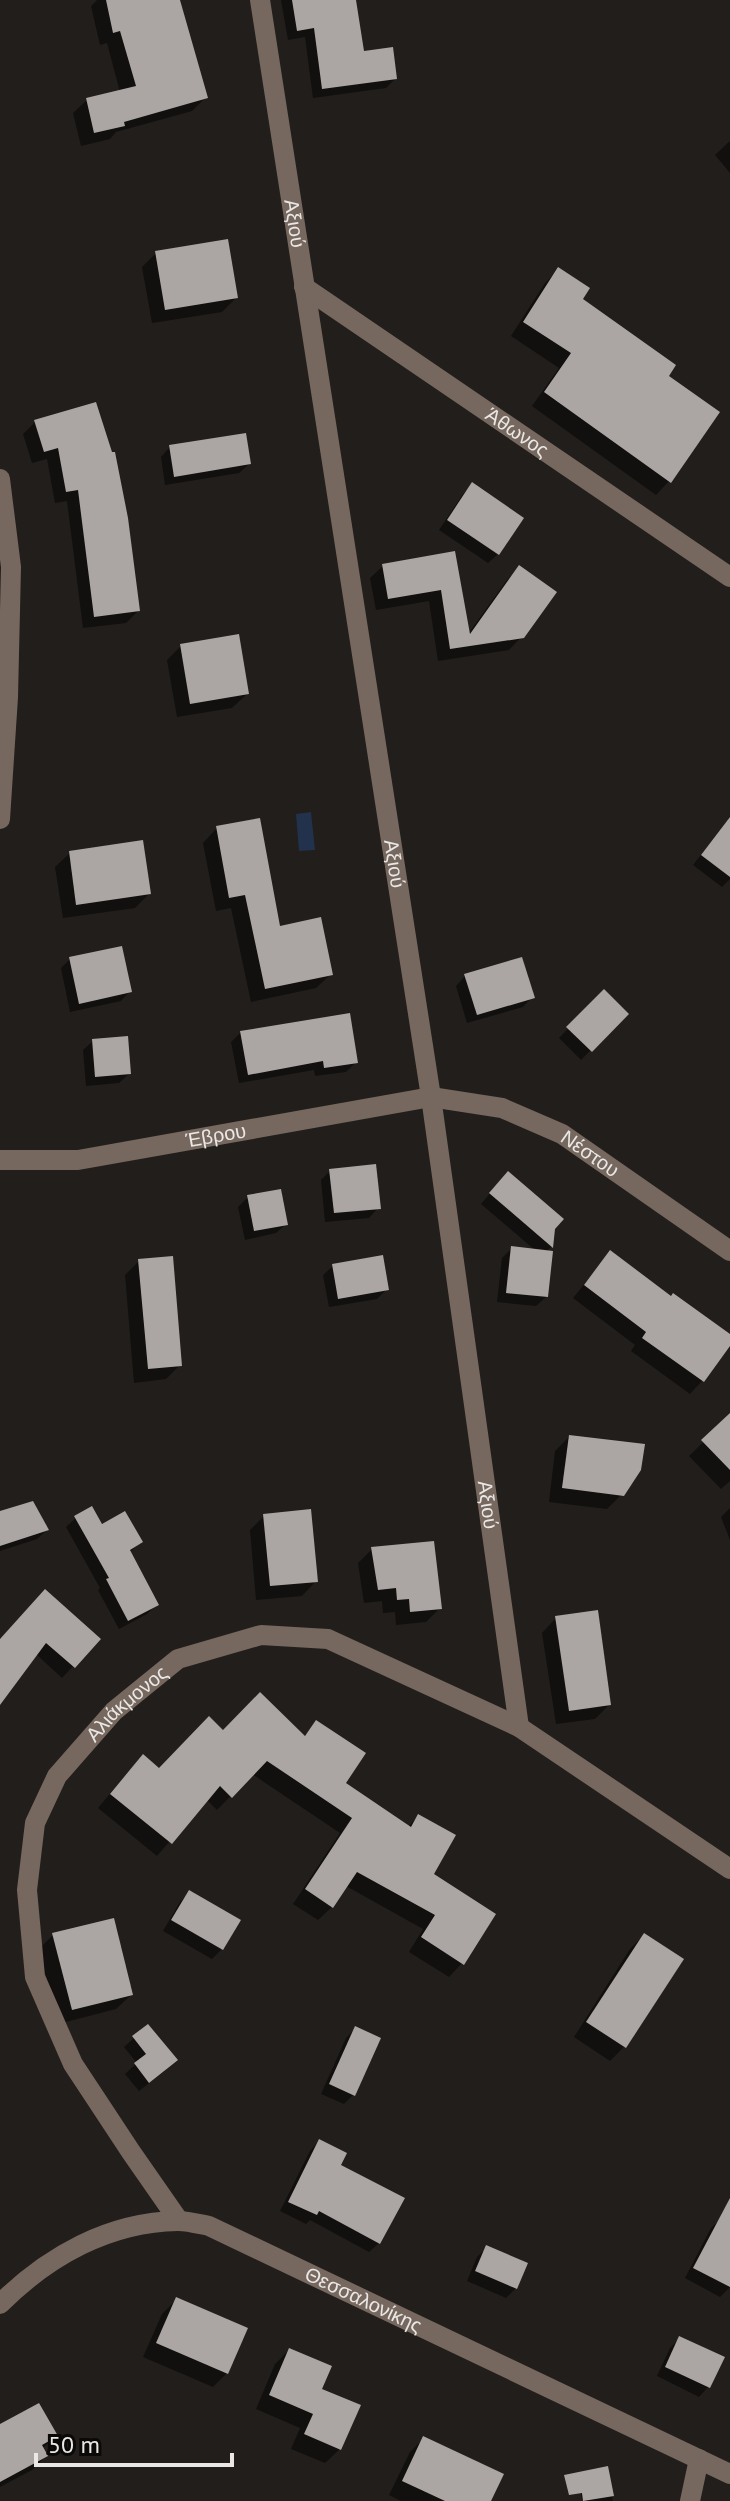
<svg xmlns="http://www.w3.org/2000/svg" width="730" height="2501" viewBox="0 0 730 2501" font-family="'PT Sans',sans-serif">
	<rect width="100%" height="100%" fill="#211e1b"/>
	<path fill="#22324d" d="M311,812L315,850L299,851L296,814Z"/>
	<g fill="#0007">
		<path d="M97,0H180L205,98L192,111L116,132L110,139L81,146L73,113L87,100L120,92L107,43L100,45L91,6Z"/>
		<path d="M281,0H354L363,53L395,79L386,88L313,98L305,37L288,40Z"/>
		<path d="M730,141V173L715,155Z"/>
		<path d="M156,253L236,298L222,312L152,323L142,267Z"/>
		<path d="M558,270L580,300L666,377L669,481L656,495L532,406L559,368L511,336L545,283Z"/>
		<path d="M95,404L138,611L126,623L83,628L67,501L55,503L47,459L32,463L23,434L35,422Z"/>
		<path d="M170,447L249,464L239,473L165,485L161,457Z"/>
		<path d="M472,485L498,554L488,563L439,530L463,494Z"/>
		<path d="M454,554L468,634L507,580L519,567L522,636L509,650L438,661L429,601L376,610L370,578L383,566Z"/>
		<path d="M181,646L247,694L232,708L177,717L167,660Z"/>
		<path d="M730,817V879L722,887L693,865Z"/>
		<path d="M217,828L278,928L331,974L316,988L251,1002L231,908L216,911L203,843Z"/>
		<path d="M70,853L149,894L135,908L63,918L55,867Z"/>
		<path d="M70,959L130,991L121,1001L70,1012L61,968Z"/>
		<path d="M465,976L532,997L523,1007L467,1023L456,986Z"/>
		<path d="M604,992L626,1014L581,1060L559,1038Z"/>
		<path d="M241,1032L356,1062L346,1072L315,1076L314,1070L239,1083L231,1042Z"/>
		<path d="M93,1041L129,1074L119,1083L86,1086L83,1050Z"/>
		<path d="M330,1171L378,1208L369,1218L325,1222L321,1180Z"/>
		<path d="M499,1183L553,1228L551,1247L546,1252V1297L536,1306L497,1302L502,1258L512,1248L536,1251L481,1204Z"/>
		<path d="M248,1197L286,1224L276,1233L245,1240L238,1207Z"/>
		<path d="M610,1253L671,1299L730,1336V1343L702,1381L690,1394L631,1351L635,1345L573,1298Z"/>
		<path d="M139,1261L180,1365L166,1379L134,1383L125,1275Z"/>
		<path d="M333,1266L387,1289L377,1299L329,1307L323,1275Z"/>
		<path d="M730,1416V1481L721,1489L689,1456Z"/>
		<path d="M569,1437L622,1494L607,1509L549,1502L555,1451Z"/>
		<path d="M730,1508V1540L721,1517Z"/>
		<path d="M0,1513L47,1530L37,1539L0,1551Z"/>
		<path d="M264,1516L316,1581L302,1596L256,1600L250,1530Z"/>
		<path d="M76,1518L140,1542L129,1553L157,1604L147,1614L119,1629L98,1590L100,1588L66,1527Z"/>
		<path d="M372,1549L440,1608L426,1622L396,1625L395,1612L383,1613L382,1601L364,1603L358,1563Z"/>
		<path d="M556,1618L609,1705L595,1719L556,1724L542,1633Z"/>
		<path d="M0,1637L2,1639H98L62,1678L36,1654L0,1701Z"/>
		<path d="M317,1723L344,1784L408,1827L418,1816L432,1875L462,1963L449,1977L409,1952L423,1929L346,1886L332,1907L318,1920L293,1904L340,1833L252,1774L217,1810L206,1799L157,1856L98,1808L130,1770H159L223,1733L303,1737Z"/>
		<path d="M189,1893L238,1920L222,1949L212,1959L163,1931L180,1902Z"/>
		<path d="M53,1935L131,1995L116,2009L58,2024L39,1949Z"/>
		<path d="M644,1935L624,2047L610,2061L574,2037L630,1949Z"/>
		<path d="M355,2029L353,2095L344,2104L321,2094L346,2038Z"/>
		<path d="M134,2038L166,2070L139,2091L125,2074L137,2063L124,2047Z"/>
		<path d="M319,2141L339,2166L379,2243L369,2252L310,2220L306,2224L280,2211L310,2151Z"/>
		<path d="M721,2219L730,2224V2287L720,2297L685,2278L711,2228Z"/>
		<path d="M487,2247L516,2288L506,2298L467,2281L477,2257Z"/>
		<path d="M176,2300L227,2373L213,2387L143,2357L162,2314Z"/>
		<path d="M679,2339L722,2358L708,2387L699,2397L657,2376L670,2348Z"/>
		<path d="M289,2350L320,2390L340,2449L325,2463L291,2449L300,2428L256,2409L275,2364Z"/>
		<path d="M0,2426L55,2436L42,2449L46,2456L32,2470L0,2487Z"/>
		<path d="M424,2438L489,2501H401L389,2495L410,2452Z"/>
		<path d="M607,2469L613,2501H582L579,2482Z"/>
	</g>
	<g fill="#aba6a4">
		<path d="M106,0H180L208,98L124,122L125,126L94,133L86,98L136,86L120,31L113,33Z"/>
		<path d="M292,0H356L364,51L393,47L397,79L322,89L314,28L297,31Z"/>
		<path d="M228,239L238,298L165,310L155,251Z"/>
		<path d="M558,267L590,288L583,299L676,365L669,376L720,412L671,483L544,392L571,353L523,322Z"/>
		<path d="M96,402L112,452H115L128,518L140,611L94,617L78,490L66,492L58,448L44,452L34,420Z"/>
		<path d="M246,433L251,464L174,477L169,445Z"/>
		<path d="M472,482L524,518L499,555L447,520Z"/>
		<path d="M455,551L470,634L519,565L557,592L524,638L450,649L441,590L388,599L382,564Z"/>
		<path d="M239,634L249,694L190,704L180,644Z"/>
		<path d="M730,817V877L701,855Z"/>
		<path d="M260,818L280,926L321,917L333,975L265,989L245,895L229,898L216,826Z"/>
		<path d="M143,840L151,894L76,905L69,851Z"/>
		<path d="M122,946L132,992L79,1004L69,957Z"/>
		<path d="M522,957L535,998L477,1015L464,974Z"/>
		<path d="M604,989L629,1014L592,1052L566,1027Z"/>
		<path d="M350,1013L358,1063L324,1068L323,1061L248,1075L240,1031Z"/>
		<path d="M128,1036L131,1074L95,1077L92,1039Z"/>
		<path d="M376,1164L381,1209L334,1213L329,1169Z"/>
		<path d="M508,1171L564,1219L555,1229L553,1248L489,1193Z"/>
		<path d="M281,1189L288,1225L254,1231L247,1195Z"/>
		<path d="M511,1246L553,1251L548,1297L506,1293Z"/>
		<path d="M610,1250L671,1296L673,1293L730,1334V1346L704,1382L642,1338L646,1332L584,1285Z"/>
		<path d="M383,1255L389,1290L338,1299L332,1264Z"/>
		<path d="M173,1256L182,1366L148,1369L138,1259Z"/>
		<path d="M730,1413V1470L701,1440Z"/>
		<path d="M569,1435L645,1444L641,1470L624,1496L562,1488Z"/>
		<path d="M33,1501L49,1530L0,1546V1511Z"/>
		<path d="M92,1506L102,1524L125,1511L143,1542L130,1550L159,1605L128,1621L106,1579L109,1578L74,1516Z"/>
		<path d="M311,1509L318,1582L270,1586L263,1514Z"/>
		<path d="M434,1541L442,1609L410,1612L409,1599L397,1600L396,1588L378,1590L371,1547Z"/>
		<path d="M45,1589L101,1639L75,1668L46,1643L0,1705V1639Z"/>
		<path d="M598,1610L611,1705L569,1711L555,1616Z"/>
		<path d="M260,1692L305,1736L316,1720L366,1753L346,1783L411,1827L418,1814L456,1835L434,1874L496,1914L464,1965L421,1937L435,1915L357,1872L333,1908L305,1889L352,1818L267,1761L232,1798L220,1786L172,1844L110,1794L143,1754L159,1768L209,1716L223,1730Z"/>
		<path d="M189,1890L241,1920L223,1950L171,1920Z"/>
		<path d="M114,1918L133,1995L72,2010L52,1933Z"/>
		<path d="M644,1933L684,1959L626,2048L586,2022Z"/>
		<path d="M148,2024L178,2060L149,2083L134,2063L146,2054L132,2036Z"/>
		<path d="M355,2026L381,2038L355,2096L329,2084Z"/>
		<path d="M319,2139L347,2153L341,2165L405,2198L380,2244L319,2211L317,2215L288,2202Z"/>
		<path d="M730,2198V2287L693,2268Z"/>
		<path d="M486,2245L528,2263L517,2289L475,2271Z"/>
		<path d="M176,2297L248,2328L228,2374L156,2343Z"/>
		<path d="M679,2336L725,2357L710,2388L665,2367Z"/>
		<path d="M289,2348L332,2366L322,2389L361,2405L341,2450L304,2434L313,2414L269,2395Z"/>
		<path d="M39,2403L58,2436L42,2445L48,2456L0,2482V2424Z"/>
		<path d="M423,2436L504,2474L491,2501H445L402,2481Z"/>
		<path d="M608,2466L614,2496L583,2501L582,2493L569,2495L564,2475Z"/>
	</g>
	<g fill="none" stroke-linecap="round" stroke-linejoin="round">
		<g stroke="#76685e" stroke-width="20">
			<path id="s1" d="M260,0L431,1097L519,1727"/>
			<path id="s2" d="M304,287L730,577"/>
			<path d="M0,479L11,567L8,697L0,819"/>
			<path id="s3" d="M0,1160H78L431,1097L502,1108L562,1134L730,1251"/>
			<path id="s4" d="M179,2221L131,2152L73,2064L35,1977L27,1890L35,1823L57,1776L114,1711L178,1659L261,1635L328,1639L519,1727L730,1869"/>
			<path id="s5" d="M0,2304C48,2256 109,2222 178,2221C188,2221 199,2224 209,2226L730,2474"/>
			<path d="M690,2501L699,2459"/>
		</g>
	</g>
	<g text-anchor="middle" stroke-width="8" stroke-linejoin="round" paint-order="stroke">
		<g font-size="20" fill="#eae8e6" stroke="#0a0907">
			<text dy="7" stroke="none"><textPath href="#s1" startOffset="226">Αξιού</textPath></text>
			<text dy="7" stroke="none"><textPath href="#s2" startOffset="258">Άθωνος</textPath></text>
			<text dy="7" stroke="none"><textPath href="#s1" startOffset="874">Αξιού</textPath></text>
			<text dy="7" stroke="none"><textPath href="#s3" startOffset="218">Έβρου</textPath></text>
			<text dy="7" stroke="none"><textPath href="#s3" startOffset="608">Νέστου</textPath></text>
			<text dy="7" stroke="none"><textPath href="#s1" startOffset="1522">Αξιού</textPath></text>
			<text dy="7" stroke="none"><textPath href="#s4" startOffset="592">Αλιάκμονος</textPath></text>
			<text dy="7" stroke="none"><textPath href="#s5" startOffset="404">Θεσσαλονίκης</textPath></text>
		</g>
	</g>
	<path d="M36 2453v12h196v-12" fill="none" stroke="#eae8e6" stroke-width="4"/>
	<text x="48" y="2453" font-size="24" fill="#eae8e6" stroke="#0a0907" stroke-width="6" paint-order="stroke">50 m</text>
</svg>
